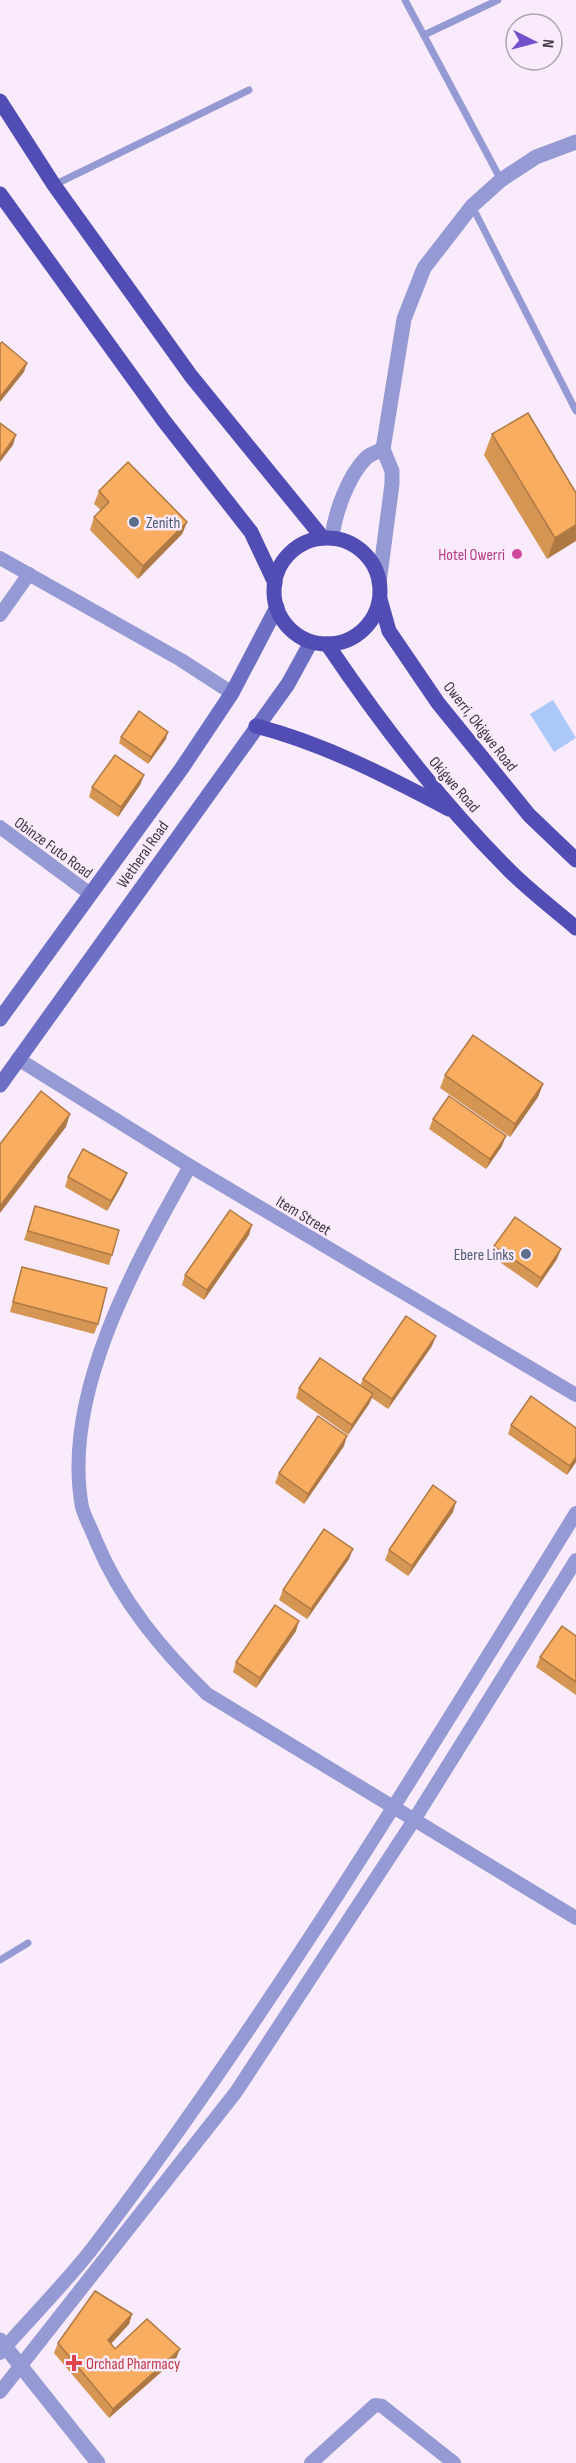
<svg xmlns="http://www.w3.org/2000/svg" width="576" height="2463" viewBox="0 0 576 2463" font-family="'Sofia Sans Condensed',sans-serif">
	<rect width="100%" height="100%" fill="#f9ebfb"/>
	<path fill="#abc8f9" d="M553,700L576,738L554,752L530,714Z"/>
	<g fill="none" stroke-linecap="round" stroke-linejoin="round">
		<g stroke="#959ad4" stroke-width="7">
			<path d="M405,0L501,180"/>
			<path d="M424,35L498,0"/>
			<path d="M54,185L249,90"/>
			<path d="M472,206L576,411"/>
			<path d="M0,1960L28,1943"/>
		</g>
		<g stroke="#959ad4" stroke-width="14">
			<path d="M0,558L181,660L232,693"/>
			<path d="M0,615L29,574"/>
			<path d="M0,827L89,893"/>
			<path d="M18,1059L190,1166L576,1395"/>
			<path d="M190,1166C137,1261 61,1394 82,1507C85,1518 92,1530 96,1541C121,1601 161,1649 207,1694L576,1918"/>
			<path d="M0,2353C31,2317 66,2283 95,2245C271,2012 423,1761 576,1513"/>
			<path d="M0,2392L236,2092L414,1820L576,1560"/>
			<path d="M311,2463L375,2405L382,2406L454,2463"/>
		</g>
		<g stroke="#959ad4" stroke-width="15">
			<path d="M332,537C335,513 348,476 366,458C370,454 378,452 383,449"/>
			<path d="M379,583L392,484V471L383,449L404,319L424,268L472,206L501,180L536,157L576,142"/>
			<path d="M0,2340L98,2463"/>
		</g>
		<g stroke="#6c6fc3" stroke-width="15">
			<path d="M0,1019L182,768L232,693L277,607"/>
			<path d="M0,1085L288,684L311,642"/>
		</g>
		<g stroke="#514db4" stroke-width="15">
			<path d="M0,101L54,185L191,376L323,538"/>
			<path d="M0,194L164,421L251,532L275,583"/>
			<circle cx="327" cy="591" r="53"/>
			<path d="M380,599L389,631L438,703L529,815L576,860"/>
			<path d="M327,644C381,724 439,800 507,868C528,890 553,908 576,928"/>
			<path d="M256,726C325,744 386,776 449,809"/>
		</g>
	</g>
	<g fill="#d59553">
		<path d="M492,434L576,493L547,559L484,455Z"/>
		<path d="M99,491L187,522L182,534L138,579L90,530L94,517L101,510L94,504Z"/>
		<path d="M121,737L166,739L148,764L119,743Z"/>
		<path d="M144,775L140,785L118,817L89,797L92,787Z"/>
		<path d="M445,1075L543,1084L538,1097L510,1137L440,1088Z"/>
		<path d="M433,1119L502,1146L486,1169L429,1129Z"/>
		<path d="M127,1173L123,1183L107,1211L65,1187L68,1177Z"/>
		<path d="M35,1206L112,1255L109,1265L24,1240Z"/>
		<path d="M249,1235L204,1300L182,1285L185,1275Z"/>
		<path d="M494,1246L557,1259L537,1288L491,1256Z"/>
		<path d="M22,1267L98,1324L94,1334L10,1312L19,1277Z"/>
		<path d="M432,1346L388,1409L372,1398L369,1404L348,1435L296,1398L299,1388L360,1386L363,1379Z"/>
		<path d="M511,1425L576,1462L567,1475L508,1434Z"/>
		<path d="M344,1446L304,1504L275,1483L279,1473Z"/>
		<path d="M453,1512L408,1576L385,1560L389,1550Z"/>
		<path d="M349,1559L307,1619L279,1600L283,1590Z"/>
		<path d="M296,1631L256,1688L233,1672L236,1662Z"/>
		<path d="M576,1636V1695L536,1667L540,1657Z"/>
		<path d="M132,2314L129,2324L111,2344L115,2349L176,2359L109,2418L54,2353L58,2343Z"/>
	</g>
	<g fill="#ae7944">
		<path d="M27,363L24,372L0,402V397Z"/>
		<path d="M16,435L13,445L0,462V458Z"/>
		<path d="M187,522L182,534L138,579L143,566Z"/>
		<path d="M576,525V541L547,559L555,538Z"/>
		<path d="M168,732L166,739L148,764L151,757Z"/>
		<path d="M144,775L140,785L118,817L121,807Z"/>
		<path d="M543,1084L538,1097L510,1137L515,1124Z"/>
		<path d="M70,1114L66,1127L0,1213V1206Z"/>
		<path d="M506,1136L502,1146L486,1169L490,1159Z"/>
		<path d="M127,1173L123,1183L107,1211L111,1201Z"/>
		<path d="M252,1225L249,1235L204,1300L207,1290Z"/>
		<path d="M561,1249L557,1259L537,1288L541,1278Z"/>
		<path d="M436,1336L432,1346L388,1409L392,1399Z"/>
		<path d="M373,1394L369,1404L348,1435L352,1425Z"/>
		<path d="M347,1436L344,1446L304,1504L308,1494Z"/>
		<path d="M576,1457V1462L567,1475L570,1466Z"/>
		<path d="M456,1502L453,1512L408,1576L412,1566Z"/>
		<path d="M353,1549L349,1559L307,1619L311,1609Z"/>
		<path d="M299,1621L296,1631L256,1688L260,1678Z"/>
		<path d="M132,2314L129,2324L105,2350L108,2340Z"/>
		<path d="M180,2349L176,2359L109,2418L113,2409Z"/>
	</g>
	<g fill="#f8ad61" stroke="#ae7944" stroke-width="1.5">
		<path d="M2,342L27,363L0,397V344Z"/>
		<path d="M528,413L576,493V525L555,538L492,434Z"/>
		<path d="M0,423L16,435L0,458Z"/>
		<path d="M128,462L187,522L143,566L94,517L109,502L99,491Z"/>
		<path d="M139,711L168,732L151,757L121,737Z"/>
		<path d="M115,755L144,775L121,807L92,787Z"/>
		<path d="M473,1035L543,1084L515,1124L445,1075Z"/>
		<path d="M41,1091L70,1114L0,1206V1144Z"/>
		<path d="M449,1096L506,1136L490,1159L433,1119Z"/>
		<path d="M83,1149L127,1173L111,1201L68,1177Z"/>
		<path d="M35,1206L119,1230L112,1255L28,1231Z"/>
		<path d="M230,1210L252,1225L207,1290L185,1275Z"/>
		<path d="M515,1217L561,1249L541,1278L494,1246Z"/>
		<path d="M22,1267L107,1288L98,1324L13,1302Z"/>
		<path d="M406,1316L436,1336L392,1399L363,1379Z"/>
		<path d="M320,1358L373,1394L352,1425L299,1388Z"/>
		<path d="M531,1396L576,1428V1457L570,1466L511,1425Z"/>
		<path d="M318,1416L347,1436L308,1494L279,1473Z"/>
		<path d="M433,1485L456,1502L412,1566L389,1550Z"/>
		<path d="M324,1529L353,1549L311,1609L283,1590Z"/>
		<path d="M275,1605L299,1621L260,1678L236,1662Z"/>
		<path d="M562,1626L576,1636V1682L540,1657Z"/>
		<path d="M95,2291L132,2314L108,2340L115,2349L147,2319L180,2349L113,2409L58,2343Z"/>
	</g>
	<g fill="#5c6f8a" stroke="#f9ebfb" stroke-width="2">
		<circle cx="134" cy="522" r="6"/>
		<circle cx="526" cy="1254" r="6"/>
	</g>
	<circle fill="#d1479c" stroke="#f9ebfb" stroke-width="2" cx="517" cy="554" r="6"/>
	<path fill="#e0444e" stroke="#f9ebfb" stroke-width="2" d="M71 2354h6v6h6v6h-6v6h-6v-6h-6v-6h6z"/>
	<g text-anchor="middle" stroke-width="5" stroke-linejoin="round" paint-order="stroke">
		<g font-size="16" fill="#4e5e75" stroke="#f9ebfb" text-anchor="start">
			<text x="146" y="528">Zenith</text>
			<text x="514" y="1260" text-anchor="end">Ebere Links</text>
		</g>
		<g font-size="16" fill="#b23c85" stroke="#f9ebfb" text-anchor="end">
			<text x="505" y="560">Hotel Owerri</text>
		</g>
		<g font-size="16" fill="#413843" stroke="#f9ebfb">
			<text transform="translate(481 726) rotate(52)" y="6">Owerri, Okigwe Road</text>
			<text transform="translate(455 784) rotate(49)" y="6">Okigwe Road</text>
			<text transform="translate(54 847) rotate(36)" y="6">Obinze Futo Road</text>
			<text transform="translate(142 854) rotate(-55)" y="6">Wetheral Road</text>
			<text transform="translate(304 1215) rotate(31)" y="6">Item Street</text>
		</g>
		<g font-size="16" fill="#be3a42" stroke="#f9ebfb" text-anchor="start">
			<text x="86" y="2369">Orchad Pharmacy</text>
		</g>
	</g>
	<g transform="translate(534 42) rotate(96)"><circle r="28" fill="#f9ebfb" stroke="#afa3b1" stroke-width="1.5"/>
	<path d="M0-4.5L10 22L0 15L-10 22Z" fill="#7152cb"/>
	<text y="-9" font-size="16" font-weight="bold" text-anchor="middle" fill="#413843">N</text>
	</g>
</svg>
